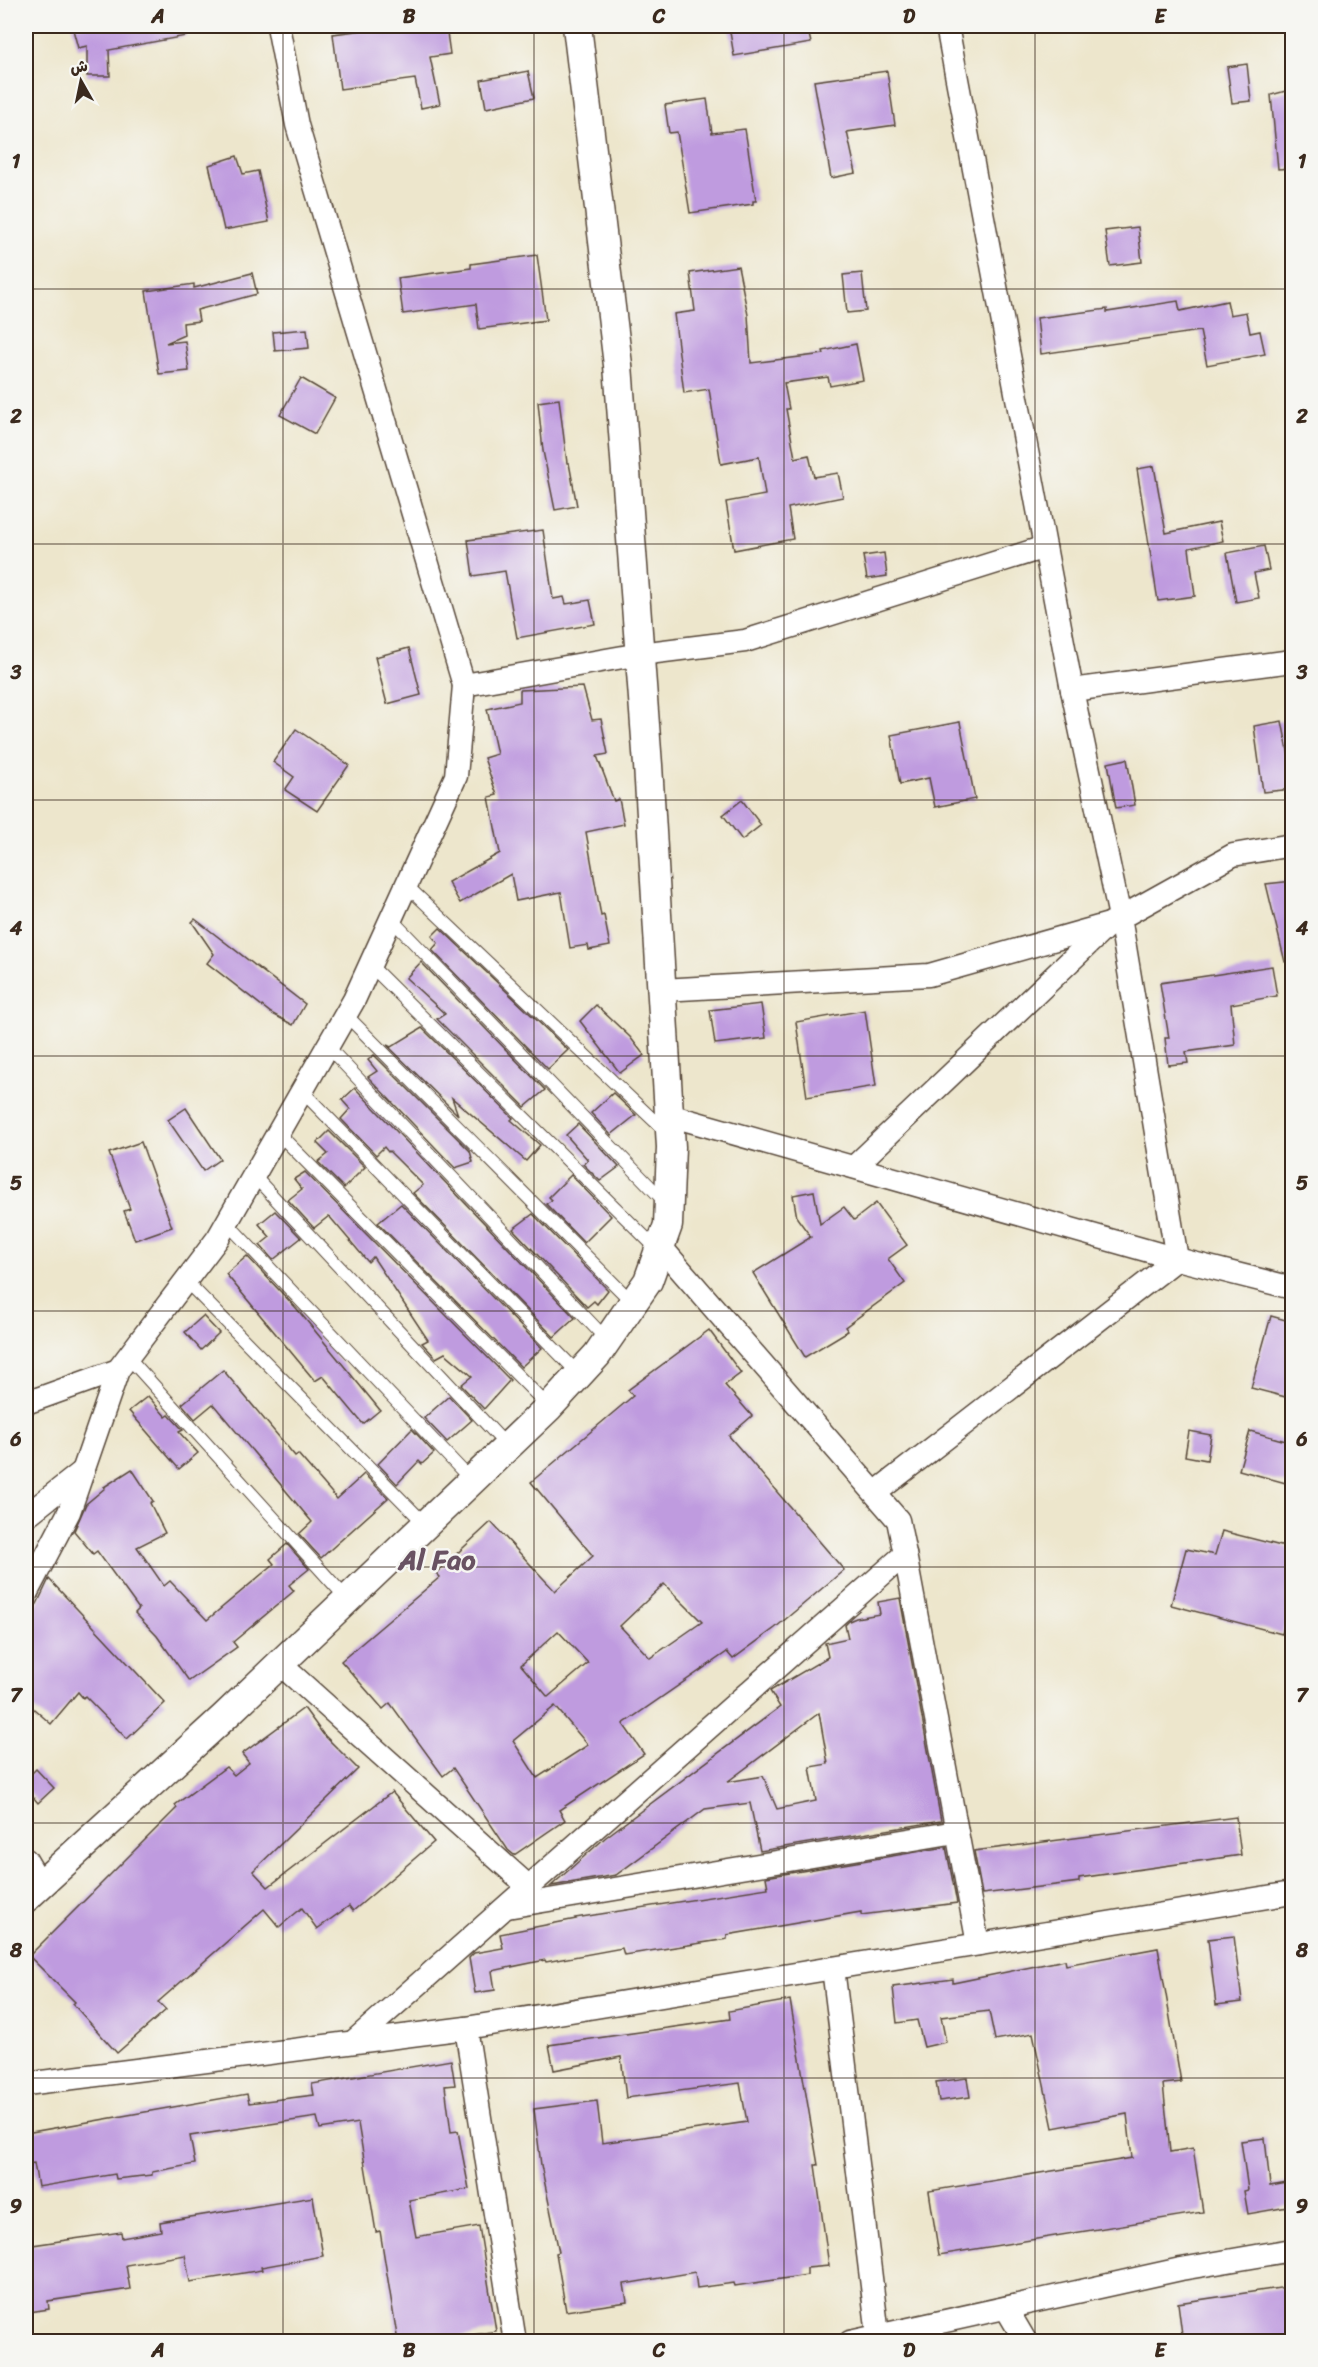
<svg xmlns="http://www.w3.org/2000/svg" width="1318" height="2367" viewBox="0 0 1318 2367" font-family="Sriracha,'Playpen Sans Arabic',sans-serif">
	<rect width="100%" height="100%" fill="#f6f6f2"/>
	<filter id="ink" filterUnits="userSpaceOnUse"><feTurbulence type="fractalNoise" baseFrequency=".0167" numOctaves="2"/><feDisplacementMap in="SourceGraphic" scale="12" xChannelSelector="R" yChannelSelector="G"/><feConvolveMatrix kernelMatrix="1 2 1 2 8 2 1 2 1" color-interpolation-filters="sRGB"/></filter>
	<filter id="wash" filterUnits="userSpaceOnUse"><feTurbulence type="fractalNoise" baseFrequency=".008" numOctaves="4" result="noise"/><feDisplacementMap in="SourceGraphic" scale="24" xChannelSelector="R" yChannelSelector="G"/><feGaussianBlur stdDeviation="1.35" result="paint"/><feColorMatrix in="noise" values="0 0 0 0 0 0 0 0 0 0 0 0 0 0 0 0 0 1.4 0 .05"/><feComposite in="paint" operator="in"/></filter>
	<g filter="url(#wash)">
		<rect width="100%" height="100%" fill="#ede6cc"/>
		<g id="blocks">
			<g fill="#bf9bdf" fill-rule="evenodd">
				<path d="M72,26H185L186,36L109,50L110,76H87V46L78,48Z"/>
				<path d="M395,26H446L450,54L430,57L440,104L421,108L415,79L340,89L333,34Z"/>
				<path d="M729,26H807L811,43L734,56Z"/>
				<path d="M1247,64L1251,101L1232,103L1227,67Z"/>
				<path d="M528,71L534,98L486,108L481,80Z"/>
				<path d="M887,71L895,125L847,132L856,173L831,178L814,81Z"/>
				<path d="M1293,89V168L1278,169L1271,95Z"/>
				<path d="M707,99L712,133L745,129L756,201H753V204L690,213L677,132L669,133L665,105Z"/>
				<path d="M237,156L243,174L258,171L269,222L224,230L209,165Z"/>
				<path d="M1138,227L1142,262L1110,266L1105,231Z"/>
				<path d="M537,255L546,320L479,329L476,304L403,314L398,278L471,268V264Z"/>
				<path d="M738,266L748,315L751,363L824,354L823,351L856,344L863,380L830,386L828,377L784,383L789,409H786L795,458L809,455L814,477L838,473L843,497L788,508L793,539L734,550L726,502L765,495L759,457L721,464L709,389L684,393L674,314L695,311L690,273Z"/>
				<path d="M252,273L257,294L197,310L199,321L183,323L184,335L166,343L185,341L189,371L159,374L146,291L194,284V288Z"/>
				<path d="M862,273L866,311L847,313L843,275Z"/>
				<path d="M1178,301L1180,311L1227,301L1230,315L1246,312L1250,333L1260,331L1265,354L1207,365L1200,331L1041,354L1037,318L1107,309V312Z"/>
				<path d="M307,329L309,348L275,351L273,332Z"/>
				<path d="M301,378L335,398L315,434L280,415Z"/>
				<path d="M559,399L567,463H569L577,506L555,510L543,451L538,402Z"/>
				<path d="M1154,466L1166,533L1219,522L1223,541L1189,548L1195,596L1158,601L1137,469Z"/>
				<path d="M543,530L553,599L564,597L566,604L590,600L595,624L517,638L505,571L473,576L468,540Z"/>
				<path d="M1264,546L1269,570L1254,573L1259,598L1236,602L1227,553Z"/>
				<path d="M884,553L887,576L867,579L863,556Z"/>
				<path d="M409,648L421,695L387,704L375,657Z"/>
				<path d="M583,687L592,720L601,719L608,754L597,756L614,801L619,799L624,824L586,832L601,916L604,915L610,946L589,950L588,945L570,948L561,892L516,901L511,874L460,903L448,882L500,853L489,797L497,795L484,758L497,754L487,709L520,702V690Z"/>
				<path d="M1282,721L1293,776V789L1263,792L1254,726Z"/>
				<path d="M960,722L975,799L935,807L929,778L900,784L891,735Z"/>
				<path d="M296,729L349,765L317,811L285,790L294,777L273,762Z"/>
				<path d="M1127,759L1135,805L1116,808L1108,763Z"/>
				<path d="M742,800L761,825L742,840L723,815Z"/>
				<path d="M1293,881V961L1285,962L1266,884Z"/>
				<path d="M195,919L305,1004L293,1025L271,1013L207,963L214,954L192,922Z"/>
				<path d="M440,928L568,1050L548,1069L432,950L438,943L432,936Z"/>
				<path d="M421,962L545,1090L525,1107L437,1019L445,1014L406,978Z"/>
				<path d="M1272,966L1277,996L1231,1004L1235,1045L1186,1052L1188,1063L1168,1065L1165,1038H1169L1160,983Z"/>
				<path d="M761,1004L766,1038L715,1044L710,1010Z"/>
				<path d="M596,1005L630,1037L644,1055L620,1073L580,1021Z"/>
				<path d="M865,1010L876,1086L807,1097L796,1022Z"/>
				<path d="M422,1028L513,1118L511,1120L540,1145L526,1161L452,1098L458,1115L387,1045L391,1047Z"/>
				<path d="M374,1055L470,1151L473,1162L455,1168L368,1077L377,1071L368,1060Z"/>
				<path d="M355,1088L575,1318L554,1337L413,1193L423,1185L389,1151L388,1152L384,1147L376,1155L341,1119L350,1109L342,1100Z"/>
				<path d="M613,1093L636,1115L611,1135L591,1113Z"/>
				<path d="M186,1108L220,1159L203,1171L168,1120Z"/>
				<path d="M578,1124L619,1167L600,1181L583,1164L588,1160L566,1135Z"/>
				<path d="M329,1131L365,1167L344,1188L318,1162L328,1154L317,1143Z"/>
				<path d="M141,1142L172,1227L135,1240L124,1211L130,1209L109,1153Z"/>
				<path d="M305,1172L510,1380L484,1409L461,1385L472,1376L445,1353L436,1358L422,1343L428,1340L373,1257L368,1262L329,1216L314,1228L288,1200L302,1189L294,1179Z"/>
				<path d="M571,1175L611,1216L584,1243L546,1204L552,1200L549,1197Z"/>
				<path d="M814,1191L820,1224L844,1207L854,1220L876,1203L907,1245L888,1259L905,1283L845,1327L848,1331L805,1357L753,1273L811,1237L797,1218L793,1195Z"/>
				<path d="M401,1204L542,1348L521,1367L378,1223Z"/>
				<path d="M275,1211L301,1238L273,1260L260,1245L270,1237L259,1224Z"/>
				<path d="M533,1214L608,1290L597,1304L594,1301L587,1307L513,1229Z"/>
				<path d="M247,1256L297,1309L380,1410L363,1424L323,1376L315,1381L226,1274Z"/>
				<path d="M203,1316L219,1333L201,1350L185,1332Z"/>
				<path d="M1271,1316L1293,1322V1399L1251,1388Z"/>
				<path d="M709,1330L741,1373L725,1385L752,1416L729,1436L844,1570L775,1628L733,1659L727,1652L623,1724L644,1754L559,1810L565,1820L514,1855L508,1850L453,1768L443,1776L390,1703L383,1709L341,1661L440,1577L436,1573L491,1522L555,1591L593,1556L531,1482L633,1396L628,1390ZM664,1584L702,1622L650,1658L620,1626ZM558,1631L588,1663L548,1697L521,1665ZM555,1706L588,1745L537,1778L513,1741Z"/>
				<path d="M223,1370L295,1456L298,1454L337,1499L364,1474L388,1498L321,1558L299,1534L312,1522L213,1404L195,1419L182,1404Z"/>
				<path d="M148,1396L166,1417L169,1415L183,1430L179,1432L198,1453L179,1469L129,1411Z"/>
				<path d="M449,1396L472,1420L447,1442L424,1418Z"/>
				<path d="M412,1429L434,1453L422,1464L419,1461L397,1484L378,1464Z"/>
				<path d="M1189,1431L1211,1435L1207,1460L1185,1456Z"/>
				<path d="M1250,1431L1293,1443V1485L1239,1470Z"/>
				<path d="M132,1469L153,1501L150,1503L165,1533L137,1547L164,1586L170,1581L207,1620L274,1564L270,1559L287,1544L309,1569L289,1585L294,1591L233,1642L237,1647L189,1681L157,1636L135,1613L139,1609L97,1551L93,1554L74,1531L86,1504L105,1488L104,1487Z"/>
				<path d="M1222,1531L1293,1549V1595L1282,1634L1171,1605L1186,1549L1215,1555Z"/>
				<path d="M49,1579L165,1703L127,1739L85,1696L83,1698L78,1692L51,1724L26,1702V1613L37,1604Z"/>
				<path d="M900,1598L941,1821L760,1851L750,1803L705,1809L616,1875L551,1886L606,1837L780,1707L770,1691L828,1657L825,1643L848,1638L845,1625L849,1621L856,1618L880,1614L878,1602ZM819,1713L828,1764L810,1767L816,1801L777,1809L763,1776L727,1782Z"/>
				<path d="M304,1708L323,1734L358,1769L253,1871L268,1887L392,1792L434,1842L353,1911L349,1906L317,1929L302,1908L279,1927L264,1909L158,2002L166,2010L117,2053L73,2004L75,2002L29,1956L177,1808L175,1805L226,1767L234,1775L249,1763L242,1754Z"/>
				<path d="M36,1769L54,1788L38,1803L26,1789V1779Z"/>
				<path d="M1236,1817L1241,1855L1079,1878V1882L982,1894L974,1851Z"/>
				<path d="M946,1847L957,1903L861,1915V1912L727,1935V1939L624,1955L622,1948L546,1962L545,1960L492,1971L495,1990L475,1993L469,1958L474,1953L503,1948L500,1934L576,1919L575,1918L768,1888L766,1877Z"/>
				<path d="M1234,1936L1242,2002L1216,2005L1208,1939Z"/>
				<path d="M1158,1948L1181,2082L1163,2084L1170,2152L1193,2148L1203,2212L939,2255L929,2191L1132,2158L1127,2114L1053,2128L1033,2033L995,2040L989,2011L941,2017L946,2042L924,2047L917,2020L897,2023L893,1987L953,1979V1983L1065,1960L1066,1965Z"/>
				<path d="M790,2000L818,2165H815L829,2266L807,2268V2275L735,2286L734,2283L697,2288L695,2272L624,2284L627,2302L566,2311L556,2253L559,2252L541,2165L534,2109L597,2101L602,2143L747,2122L740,2083L626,2098L621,2057L554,2070L549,2045L730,2019L729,2011Z"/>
				<path d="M451,2060L455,2085L445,2086L451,2132L458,2131L469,2189L409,2200L416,2237L479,2226L496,2331L432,2342H398L380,2231L376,2232L358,2123L320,2129L317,2117L190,2136L195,2164L152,2172V2175L116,2179L115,2174L38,2187L34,2163L26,2164V2133L247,2094L249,2103L314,2095L312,2084Z"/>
				<path d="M967,2078L970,2097L939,2101L936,2082Z"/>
				<path d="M1265,2138L1270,2186L1293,2182V2206L1248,2214L1244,2191L1248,2190L1241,2141Z"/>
				<path d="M313,2197L323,2256L261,2267L262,2270L190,2282L185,2255L126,2265L130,2289L48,2301L49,2309L29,2312L26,2288V2246L121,2232L122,2238L161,2231L160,2222Z"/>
				<path d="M1293,2286V2342H1183L1178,2303Z"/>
			</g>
		</g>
	</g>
	<g filter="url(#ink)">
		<use href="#blocks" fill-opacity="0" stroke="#564638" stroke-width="1.5"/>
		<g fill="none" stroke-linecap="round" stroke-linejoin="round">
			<g stroke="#564638" stroke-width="14">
				<g id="service">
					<path d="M406,885L666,1132"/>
					<path d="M391,919L666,1203"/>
					<path d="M370,965L659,1251"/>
					<path d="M345,1014L633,1303"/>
					<path d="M327,1046L607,1340"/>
					<path d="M302,1091L579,1374"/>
					<path d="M278,1133L549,1407"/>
					<path d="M254,1176L507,1446"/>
					<path d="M227,1223L472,1481"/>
					<path d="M186,1281L426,1525"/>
					<path d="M128,1357L348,1600"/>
				</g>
			</g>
			<g stroke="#564638" stroke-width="25">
				<g id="minor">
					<path d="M278,26L297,125L464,685"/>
					<path d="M1072,690L1292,661"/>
					<path d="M662,990L929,975L1109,924L1233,855L1292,845"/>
					<path d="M669,1115L1177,1259L1292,1288"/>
					<path d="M854,1167L1106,927"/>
					<path d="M26,1403L118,1370L218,1238L354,1000L456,776L464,685L640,654L745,641L1045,547"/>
					<path d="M875,1493L1177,1259L1120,917L1072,690L947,26"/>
					<path d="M26,1516L83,1471"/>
					<path d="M905,1554L978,1944"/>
					<path d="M26,1594L69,1512L118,1370"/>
					<path d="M280,1664L529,1887"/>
					<path d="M26,1860L40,1884"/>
					<path d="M507,1907L956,1832"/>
					<path d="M833,1968L878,2335"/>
					<path d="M466,2028L515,2342"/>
					<path d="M353,2042L905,1554L898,1520L660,1246"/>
					<path d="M26,2084L466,2028L1292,1893"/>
					<path d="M1006,2308L1026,2342"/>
					<path d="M850,2342L1181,2269L1292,2250"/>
				</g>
			</g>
			<g stroke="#564638" stroke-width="31">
				<path id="tertiary" d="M26,1898L223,1718L549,1407L597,1355L648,1281L668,1225L671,1147L648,765L618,365L577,26"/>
			</g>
			<use href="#service" stroke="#fff" stroke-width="12"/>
			<use href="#minor" stroke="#fff" stroke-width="22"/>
			<use href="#tertiary" stroke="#fff" stroke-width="28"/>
		</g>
	</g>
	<path fill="none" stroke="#3b2a1e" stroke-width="1.5" stroke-opacity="0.55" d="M283,26V2342M534,26V2342M784,26V2342M1035,26V2342M26,289H1292M26,544H1292M26,800H1292M26,1056H1292M26,1311H1292M26,1567H1292M26,1823H1292M26,2078H1292"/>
	<g text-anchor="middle" stroke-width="5" stroke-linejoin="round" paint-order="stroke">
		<g font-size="28" font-weight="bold" fill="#695262" stroke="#f6f6f2">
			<text x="437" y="1569">Al Fao</text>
		</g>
	</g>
	<rect width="1318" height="2367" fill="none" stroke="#f6f6f2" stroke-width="66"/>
	<g transform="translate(81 81) rotate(351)" stroke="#f6f6f2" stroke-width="4.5" paint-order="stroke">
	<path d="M0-4.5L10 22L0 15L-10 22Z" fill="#3b2a1e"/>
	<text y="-9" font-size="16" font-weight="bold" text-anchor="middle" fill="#3b2a1e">ش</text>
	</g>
	<rect x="33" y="33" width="1252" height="2301" fill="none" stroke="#3b2a1e" stroke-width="2"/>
	<g font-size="20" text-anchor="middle" font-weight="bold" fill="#3b2a1e">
		<text x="158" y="23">A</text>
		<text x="409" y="23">B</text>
		<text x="659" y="23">C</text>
		<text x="909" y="23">D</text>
		<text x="1160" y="23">E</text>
		<text x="16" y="168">1</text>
		<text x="1302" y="168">1</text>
		<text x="16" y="423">2</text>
		<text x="1302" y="423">2</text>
		<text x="16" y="679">3</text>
		<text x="1302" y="679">3</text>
		<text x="16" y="935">4</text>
		<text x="1302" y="935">4</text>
		<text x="16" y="1190">5</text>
		<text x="1302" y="1190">5</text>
		<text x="16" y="1446">6</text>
		<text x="1302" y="1446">6</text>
		<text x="16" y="1702">7</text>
		<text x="1302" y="1702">7</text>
		<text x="16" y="1957">8</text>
		<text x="1302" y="1957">8</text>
		<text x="16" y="2213">9</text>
		<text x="1302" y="2213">9</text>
		<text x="158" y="2357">A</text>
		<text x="409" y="2357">B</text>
		<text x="659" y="2357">C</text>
		<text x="909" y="2357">D</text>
		<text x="1160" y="2357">E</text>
	</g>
</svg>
